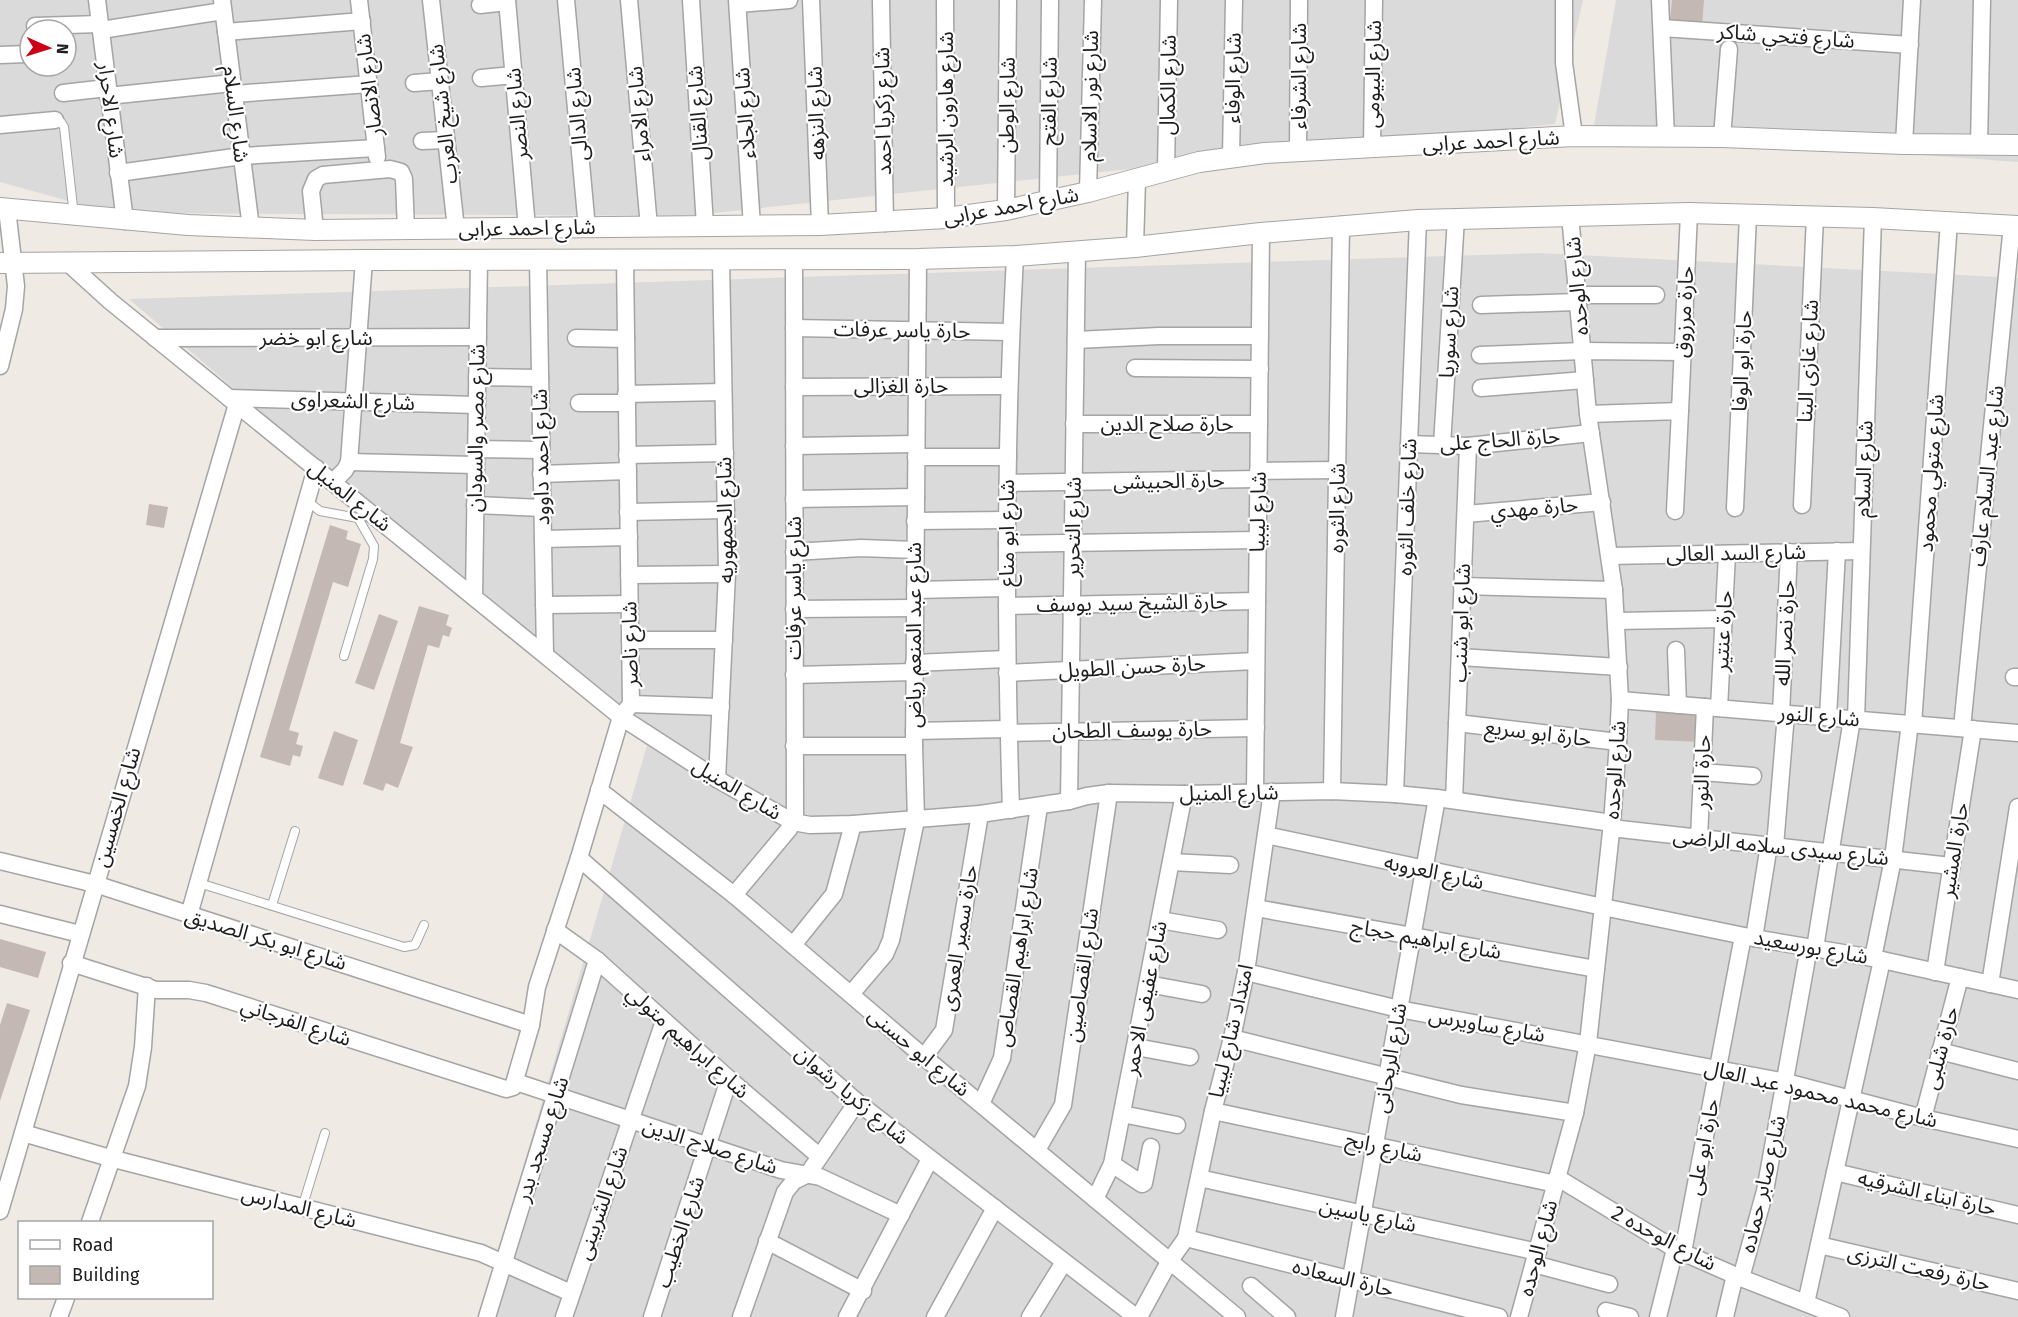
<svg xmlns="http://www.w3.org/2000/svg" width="2018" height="1317" viewBox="0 0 2018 1317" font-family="'Fira Sans','Noto Sans Arabic',sans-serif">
	<rect width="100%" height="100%" fill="#efeae3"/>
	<g fill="#dbdada" fill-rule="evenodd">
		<path d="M0,0H1583L1555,124L685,216L112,213L0,182ZM30,30H66V66H30Z"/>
		<path d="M1616,0H2018V162L1593,131Z"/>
		<path d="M1540,253L2018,278V1317H479L648,742L129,299Z"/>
	</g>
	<g fill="#c3b8b3">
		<path d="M1672,0H1704L1702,25L1670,22Z"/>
		<path d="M149,504L168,507L164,528L146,525Z"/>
		<path d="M330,525L348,531L346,539L361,544L348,587L333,582L289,730L299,733L296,744L303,746L300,757L293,755L290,766L260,757Z"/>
		<path d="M419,606L449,615L446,625L452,628L449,637L443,635L439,648L428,645L400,743L413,747L398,788L386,783L383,791L363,784Z"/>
		<path d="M379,614L398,621L374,690L355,683Z"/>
		<path d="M1656,710L1704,712L1703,742L1655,740Z"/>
		<path d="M334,731L358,740L343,786L318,778Z"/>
		<path d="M0,939L46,952L38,978L0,967Z"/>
		<path d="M7,1003L30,1010L0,1101V1025Z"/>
	</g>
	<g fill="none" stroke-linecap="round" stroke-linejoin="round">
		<g stroke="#a4a4a4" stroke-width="10">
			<g id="service">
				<path d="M55,120L61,122L64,127L74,216"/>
				<path d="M307,501L320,511L358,518L374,546L373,559L344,656"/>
				<path d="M199,883L404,947L415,945L424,925"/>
				<path d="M272,905L295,831"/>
				<path d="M302,1208L325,1133"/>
			</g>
		</g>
		<g stroke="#a4a4a4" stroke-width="19">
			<g id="minor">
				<path d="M97,0L125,221"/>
				<path d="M222,0L251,228"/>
				<path d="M359,0L377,157"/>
				<path d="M431,0L456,229"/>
				<path d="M507,0L527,228"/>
				<path d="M566,0L587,228"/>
				<path d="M629,0L649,227"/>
				<path d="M691,0L705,226"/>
				<path d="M737,0L752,226"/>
				<path d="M811,0L820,225"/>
				<path d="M881,0L885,223"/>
				<path d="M945,0L946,218"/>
				<path d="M1564,0V63L1574,136"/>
				<path d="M1660,0L1666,137"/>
				<path d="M738,4L789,0"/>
				<path d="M480,5L507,2"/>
				<path d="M35,26L100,24"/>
				<path d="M1662,28L1910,45"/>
				<path d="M101,30L223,11"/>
				<path d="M226,32L362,21"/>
				<path d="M0,55L27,54"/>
				<path d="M481,78L514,75"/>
				<path d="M414,83L440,81"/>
				<path d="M63,93L107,88"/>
				<path d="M234,94L369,84"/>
				<path d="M108,96L232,83"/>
				<path d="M0,125L55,120"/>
				<path d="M1722,137L1729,49"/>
				<path d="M422,141L446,140"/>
				<path d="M1904,144L1912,0"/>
				<path d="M1979,145L1982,0"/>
				<path d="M1372,147L1374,0"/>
				<path d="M1298,151L1299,0"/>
				<path d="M1231,157L1234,0"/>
				<path d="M1166,170L1169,0"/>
				<path d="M118,173L242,156L376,148"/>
				<path d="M1088,192L1093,0"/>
				<path d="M1048,202L1050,0"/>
				<path d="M1006,210L1008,0"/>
				<path d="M315,230L311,191L316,179L323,175L390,169L401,172L404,179L406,230"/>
				<path d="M1135,247L1137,179"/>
				<path d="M538,260L545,654"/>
				<path d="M67,262L110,301L621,717L717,779L793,822L810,825L853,824L980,814L1069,801L1087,796L1109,793L1184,794L1332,791L1395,794L1437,798L1612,823"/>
				<path d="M1578,295H1656"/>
				<path d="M1481,305L1578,302"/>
				<path d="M794,328L1011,332"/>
				<path d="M155,338L478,337"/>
				<path d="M576,338L626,339"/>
				<path d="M1076,340L1159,336H1260"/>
				<path d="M1480,355L1583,351L1683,352"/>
				<path d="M0,366L14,309L16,286L7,209"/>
				<path d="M1135,368L1260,369"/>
				<path d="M477,377L540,378"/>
				<path d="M794,387L1008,386"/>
				<path d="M1481,388L1585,380"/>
				<path d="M626,394L723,392"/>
				<path d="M229,398L476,405"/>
				<path d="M579,403H627"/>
				<path d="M1680,411L1689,213"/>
				<path d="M1588,414L1680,411L1675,511"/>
				<path d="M1074,424H1259"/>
				<path d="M1409,444L1468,446L1591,433"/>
				<path d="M1442,445L1456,218"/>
				<path d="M794,446L916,444"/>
				<path d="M476,449L541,450"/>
				<path d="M627,455L725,453"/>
				<path d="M916,457H1008"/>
				<path d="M349,462L475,465"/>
				<path d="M1258,471L1337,470"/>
				<path d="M541,474L628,471"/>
				<path d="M333,482L345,470L349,462L364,260"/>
				<path d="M1008,483L1258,479"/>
				<path d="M794,499L916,497"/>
				<path d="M475,505L542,508"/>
				<path d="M1802,505L1815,216"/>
				<path d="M1735,508L1748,215"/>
				<path d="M628,512L726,510"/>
				<path d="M1466,514L1602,502"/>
				<path d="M915,521L1007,520"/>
				<path d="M543,539L629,537"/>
				<path d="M1007,544L1258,540"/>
				<path d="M794,552L861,548L915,550"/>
				<path d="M1610,556L1861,551"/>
				<path d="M629,575L727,574"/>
				<path d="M1462,586L1614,590"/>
				<path d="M915,590L1007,588"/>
				<path d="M474,597L479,260"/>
				<path d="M544,605L629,604"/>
				<path d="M1007,606L1257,601"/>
				<path d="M794,609L914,608"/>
				<path d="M1617,621L1723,619"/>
				<path d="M630,640H724"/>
				<path d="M1676,650L1678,705"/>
				<path d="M1460,657L1619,667"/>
				<path d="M914,663L1006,659"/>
				<path d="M1007,673L1256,661"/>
				<path d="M794,675L914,672"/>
				<path d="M2014,677H2018"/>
				<path d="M1620,700L2018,733"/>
				<path d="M631,704L721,707"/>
				<path d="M1719,708L1727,554"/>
				<path d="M1781,713L1789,552"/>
				<path d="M1828,717L1837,551"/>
				<path d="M1856,719L1873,218"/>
				<path d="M1457,723L1618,742"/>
				<path d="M1913,724L1949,222"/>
				<path d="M1962,728L2012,225"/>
				<path d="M914,731L1008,729"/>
				<path d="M1008,733L1256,728"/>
				<path d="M794,746H914"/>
				<path d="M1702,772L1753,776"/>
				<path d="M717,779L727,574L721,260"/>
				<path d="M599,790L734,895L924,1057L1237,1317"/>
				<path d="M1332,791L1341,225"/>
				<path d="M1255,792L1261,233"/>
				<path d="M1395,794L1418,220"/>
				<path d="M1454,800L1468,446"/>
				<path d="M1069,801L1077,252"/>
				<path d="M1011,810C1005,625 1005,440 1015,256"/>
				<path d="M1611,828L1951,866"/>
				<path d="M1266,835L1603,907L1754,938L1873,958L2018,990"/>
				<path d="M1699,838L1705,707"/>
				<path d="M1775,846L1786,714"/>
				<path d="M579,858L857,1102L1136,1317"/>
				<path d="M0,861L95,884L531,1025"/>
				<path d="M1171,862L1230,865"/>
				<path d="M734,895L789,829L795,814L794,260"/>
				<path d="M1256,908L1596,969"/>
				<path d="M0,914L80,934"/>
				<path d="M189,915L316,468"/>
				<path d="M1160,920L1218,930"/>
				<path d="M555,930L597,960L729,1079L819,1156"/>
				<path d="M1754,938L1769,845"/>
				<path d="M793,945L834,894L853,824"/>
				<path d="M1815,948L1852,719"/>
				<path d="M1873,958L1893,859L1910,723"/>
				<path d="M71,963L156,990H189L206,993L506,1089L513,1087L531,1025L537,987L579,858L621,717L631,704L625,260"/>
				<path d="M1246,972L1399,1009L1786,1082L1923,1118L2018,1139"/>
				<path d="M1935,972L1973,729"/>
				<path d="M1148,984L1202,994"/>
				<path d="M1990,984L2018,807"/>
				<path d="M851,994L885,954L891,940L916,820L914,746L918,259"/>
				<path d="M1232,1038L1461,1095L1575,1113"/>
				<path d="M1136,1047L1190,1057"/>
				<path d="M1940,1051L2018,1071"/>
				<path d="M924,1057L944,1030L980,814"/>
				<path d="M516,1082L781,1170L820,1177L901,1215"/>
				<path d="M981,1104L1002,1058L1039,806"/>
				<path d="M1213,1111L1556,1184"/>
				<path d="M1122,1114L1177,1125"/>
				<path d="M1923,1118L1960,977"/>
				<path d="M23,1133L110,1158L481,1253L571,1293"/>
				<path d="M1037,1150L1063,1105L1109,793"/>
				<path d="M1112,1164L1142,1184L1144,1183L1151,1147"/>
				<path d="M1835,1172L2018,1215"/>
				<path d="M1199,1178L1538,1252"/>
				<path d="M1558,1178L1675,1249L1741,1278L1841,1317"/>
				<path d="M1095,1199L1112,1164L1184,794"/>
				<path d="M0,1211L237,404"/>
				<path d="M90,1222L137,1086L143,1047L147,986"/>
				<path d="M1186,1238L1499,1317"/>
				<path d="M767,1241L863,1291"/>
				<path d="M1819,1245L2018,1291"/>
				<path d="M1683,1252L1743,936"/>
				<path d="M1534,1264L1609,1284"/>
				<path d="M1741,1278L1765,1191L1809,947"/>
				<path d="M1251,1286L1287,1317"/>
				<path d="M1806,1303L1882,960"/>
				<path d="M1606,1311L1630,1317"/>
				<path d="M59,1317L66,1298"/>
				<path d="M487,1317L597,960"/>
				<path d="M564,1317L664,1021"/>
				<path d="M652,1317L729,1079"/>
				<path d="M741,1317L785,1192L794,1181L808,1174L857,1102"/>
				<path d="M847,1317L930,1159"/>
				<path d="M935,1317L995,1208"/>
				<path d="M1030,1317L1064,1262"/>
				<path d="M1139,1317L1169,1262L1186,1238L1213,1111L1232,1038L1246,972L1272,792"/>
				<path d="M1344,1317L1437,798"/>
				<path d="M1519,1317L1575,1113L1588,1043L1612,823L1618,742L1620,700L1614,590L1588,414L1570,215"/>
				<path d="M1658,1317L1675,1249"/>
				<path d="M1725,1317L1735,1275"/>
			</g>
		</g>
		<g stroke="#a4a4a4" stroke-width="22">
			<g id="tertiary">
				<path d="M0,208L188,225L315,230L820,225L946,218L1006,210L1088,192L1199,162L1265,153L1574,136L1722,137L1904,144L2018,145"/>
				<path d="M0,263L364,260L918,259L1015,256L1135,247L1261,233L1418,220L1689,213L1873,218L2018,226"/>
			</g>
		</g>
		<use href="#service" stroke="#fff" stroke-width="8"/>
		<use href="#minor" stroke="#fff" stroke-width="16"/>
		<use href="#tertiary" stroke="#fff" stroke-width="20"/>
	</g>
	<g text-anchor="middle" stroke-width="4.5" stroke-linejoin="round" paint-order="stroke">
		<g font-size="21" fill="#1d1d1d" stroke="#fff">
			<text transform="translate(1786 36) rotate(4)" y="7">شارع فتحي شاكر</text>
			<text transform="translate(1373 74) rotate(-89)" y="7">شارع البيومى</text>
			<text transform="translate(1299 76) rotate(-90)" y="7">شارع الشرفاء</text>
			<text transform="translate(1233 78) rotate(-89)" y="7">شارع الوفاء</text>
			<text transform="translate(369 85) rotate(-97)" y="7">شارع الانصار</text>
			<text transform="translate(1168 85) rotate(-89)" y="7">شارع الكمال</text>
			<text transform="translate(1090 96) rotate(-89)" y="7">شارع نور الاسلام</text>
			<text transform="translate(1049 101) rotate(-89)" y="7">شارع الفتح</text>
			<text transform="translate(1007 105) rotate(-89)" y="7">شارع الوطن</text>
			<text transform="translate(946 109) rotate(-90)" y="7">شارع هارون الرشيد</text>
			<text transform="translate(111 110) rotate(83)" y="7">شارع الاحرار</text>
			<text transform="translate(883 111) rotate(-91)" y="7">شارع زكريا احمد</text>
			<text transform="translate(698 113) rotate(-94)" y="7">شارع القنال</text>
			<text transform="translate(745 113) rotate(-94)" y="7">شارع الجلاء</text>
			<text transform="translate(816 113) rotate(-92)" y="7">شارع النزهه</text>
			<text transform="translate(236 114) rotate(83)" y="7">شارع السلام</text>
			<text transform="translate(443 114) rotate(-96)" y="7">شارع شيخ العرب</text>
			<text transform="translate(517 114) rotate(-95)" y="7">شارع النصر</text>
			<text transform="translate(577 114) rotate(-95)" y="7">شارع الدالى</text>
			<text transform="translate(639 114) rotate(-95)" y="7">شارع الامراء</text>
			<text transform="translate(1491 141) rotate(-3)" y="7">شارع احمد عرابى</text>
			<text transform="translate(1011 206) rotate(-10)" y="7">شارع احمد عرابى</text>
			<text transform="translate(527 228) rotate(-1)" y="7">شارع احمد عرابى</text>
			<text transform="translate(1577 286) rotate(-95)" y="7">شارع الوحده</text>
			<text transform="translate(1684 312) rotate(-87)" y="7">حارة مرزوق</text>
			<text transform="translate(902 330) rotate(1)" y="7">حارة ياسر عرفات</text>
			<text transform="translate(1449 332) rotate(-87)" y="7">شارع سوريا</text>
			<text x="316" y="345">شارع ابو خضر</text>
			<text transform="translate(1742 361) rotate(-87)" y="7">حارة ابو الوفا</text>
			<text transform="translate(1808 361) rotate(-87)" y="7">شارع غازى البنا</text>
			<text x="901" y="393">حارة الغزالى</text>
			<text transform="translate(353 401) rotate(2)" y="7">شارع الشعراوى</text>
			<text x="1167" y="431">حارة صلاح الدين</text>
			<text transform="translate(476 428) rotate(-89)" y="7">شارع مصر والسودان</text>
			<text transform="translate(1500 440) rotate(-4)" y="7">حارة الحاج على</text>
			<text transform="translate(541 457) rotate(-91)" y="7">شارع احمد داوود</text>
			<text transform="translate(1864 469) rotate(-88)" y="7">شارع السلام</text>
			<text transform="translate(1931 473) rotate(-86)" y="7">شارع متولي محمود</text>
			<text transform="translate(1987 476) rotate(-84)" y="7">شارع عبد السلام عارف</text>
			<text transform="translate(1169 481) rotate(-1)" y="7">حارة الحبيشى</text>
			<text transform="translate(350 496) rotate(39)" y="7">شارع المنيل</text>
			<text transform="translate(1407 507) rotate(-88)" y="7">شارع خلف الثوره</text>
			<text transform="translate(1337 508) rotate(-89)" y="7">شارع الثوره</text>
			<text transform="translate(1534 508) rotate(-5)" y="7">حارة مهدي</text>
			<text transform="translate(1258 512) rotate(-89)" y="7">شارع ليبيا</text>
			<text transform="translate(725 520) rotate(-91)" y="7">شارع الجمهوريه</text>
			<text transform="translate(1073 527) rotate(-89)" y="7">شارع التحرير</text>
			<text transform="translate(1007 533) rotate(-90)" y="7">شارع ابو مناع</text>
			<text transform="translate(1736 553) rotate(-1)" y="7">شارع السد العالى</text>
			<text transform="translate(794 588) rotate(-90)" y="7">شارع ياسر عرفات</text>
			<text transform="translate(1132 603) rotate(-1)" y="7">حارة الشيخ سيد يوسف</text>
			<text transform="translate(1461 623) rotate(-88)" y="7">شارع ابو شنب</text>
			<text transform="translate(1723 631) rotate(-87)" y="7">حارة عنتير</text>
			<text transform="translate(1785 633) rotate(-87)" y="7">حارة نصر الله</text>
			<text transform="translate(914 635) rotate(-90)" y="7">شارع عبد المنعم رياض</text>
			<text transform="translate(630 644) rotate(-91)" y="7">شارع ناصر</text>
			<text transform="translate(1132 667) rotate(-3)" y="7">حارة حسن الطويل</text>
			<text transform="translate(1819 716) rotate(5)" y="7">شارع النور</text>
			<text transform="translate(1132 730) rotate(-1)" y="7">حارة يوسف الطحان</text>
			<text transform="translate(1538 733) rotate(7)" y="7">حارة ابو سريع</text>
			<text transform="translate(1615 770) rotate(-86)" y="7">شارع الوحده</text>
			<text transform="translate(1702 772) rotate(-88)" y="7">حارة النور</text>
			<text transform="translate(737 789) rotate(31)" y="7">شارع المنيل</text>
			<text transform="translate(1229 793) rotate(-1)" y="7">شارع المنيل</text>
			<text transform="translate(117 807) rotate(-74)" y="7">شارع الخمسين</text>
			<text transform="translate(1781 847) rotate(6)" y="7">شارع سيدى سلامه الراضى</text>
			<text transform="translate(1954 850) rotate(-81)" y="7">حارة المشير</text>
			<text transform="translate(1434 872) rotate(12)" y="7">شارع العروبه</text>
			<text transform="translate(959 938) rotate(-81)" y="7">حارة سمير العمرى</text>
			<text transform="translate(266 939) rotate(17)" y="7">شارع ابو بكر الصديق</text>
			<text transform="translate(1426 939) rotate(10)" y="7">شارع ابراهيم حجاج</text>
			<text transform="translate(1811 947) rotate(10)" y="7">شارع بورسعيد</text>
			<text transform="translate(1017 957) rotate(-81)" y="7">شارع ابراهيم القصاص</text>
			<text transform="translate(1082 975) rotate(-82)" y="7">شارع القصاصين</text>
			<text transform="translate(1145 998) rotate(-79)" y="7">شارع عفيفى الاحمر</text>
			<text transform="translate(296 1022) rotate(18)" y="7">شارع الفرجاني</text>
			<text transform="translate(1487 1025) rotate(10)" y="7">شارع ساويرس</text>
			<text transform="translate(1231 1031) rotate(-77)" y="7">امتداد شارع ليبيا</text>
			<text transform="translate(688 1042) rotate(42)" y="7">شارع ابراهيم متولي</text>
			<text transform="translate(1941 1048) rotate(-75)" y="7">حارة شلبى</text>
			<text transform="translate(919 1052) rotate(40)" y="7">شارع ابو حسنى</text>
			<text transform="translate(1390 1058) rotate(-80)" y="7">شارع الريحانى</text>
			<text transform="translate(1821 1094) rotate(13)" y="7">شارع محمد محمود عبد العال</text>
			<text transform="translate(852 1095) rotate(40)" y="7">شارع زكريا رشوان</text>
			<text transform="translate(542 1139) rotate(-72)" y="7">شارع مسجد بدر</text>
			<text transform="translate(710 1146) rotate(18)" y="7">شارع صلاح الدين</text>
			<text transform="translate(1384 1147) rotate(12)" y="7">شارع رابح</text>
			<text transform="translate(1703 1147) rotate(-79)" y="7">حارة ابو على</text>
			<text transform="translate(1763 1184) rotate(-77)" y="7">شارع صابر حماده</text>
			<text transform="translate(1927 1193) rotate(13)" y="7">حارة ابناء الشرقيه</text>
			<text transform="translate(602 1203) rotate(-71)" y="7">شارع الشربينى</text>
			<text transform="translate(299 1207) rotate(14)" y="7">شارع المدارس</text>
			<text transform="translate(1368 1215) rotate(12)" y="7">شارع ياسين</text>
			<text transform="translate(680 1232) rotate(-72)" y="7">شارع الخطيب</text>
			<text transform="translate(1664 1238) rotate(28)" y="7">شارع الوحده 2</text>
			<text transform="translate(1538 1248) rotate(-75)" y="7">شارع الوحده</text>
			<text transform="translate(1919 1268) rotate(13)" y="7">حارة رفعت الترزى</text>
			<text transform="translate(1343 1278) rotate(14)" y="7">حارة السعاده</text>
		</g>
	</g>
	<rect x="18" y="1221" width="195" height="78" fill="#ffffff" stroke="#a5a5a5" stroke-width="1.5"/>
	<rect x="30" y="1240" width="30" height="9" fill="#ffffff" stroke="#a5a5a5" stroke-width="1.5"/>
	<text x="72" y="1251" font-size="18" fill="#1d1d1d">Road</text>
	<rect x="30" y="1266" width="30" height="18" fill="#c3b8b3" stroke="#a5a5a5" stroke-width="1.5"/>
	<text x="72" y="1281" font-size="18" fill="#1d1d1d">Building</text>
	<g transform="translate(48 48) rotate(93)"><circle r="28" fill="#ffffff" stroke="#a5a5a5" stroke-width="1.5"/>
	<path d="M0-4.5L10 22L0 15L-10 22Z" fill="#cb0017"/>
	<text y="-9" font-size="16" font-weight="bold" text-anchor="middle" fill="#1d1d1d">N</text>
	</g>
</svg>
